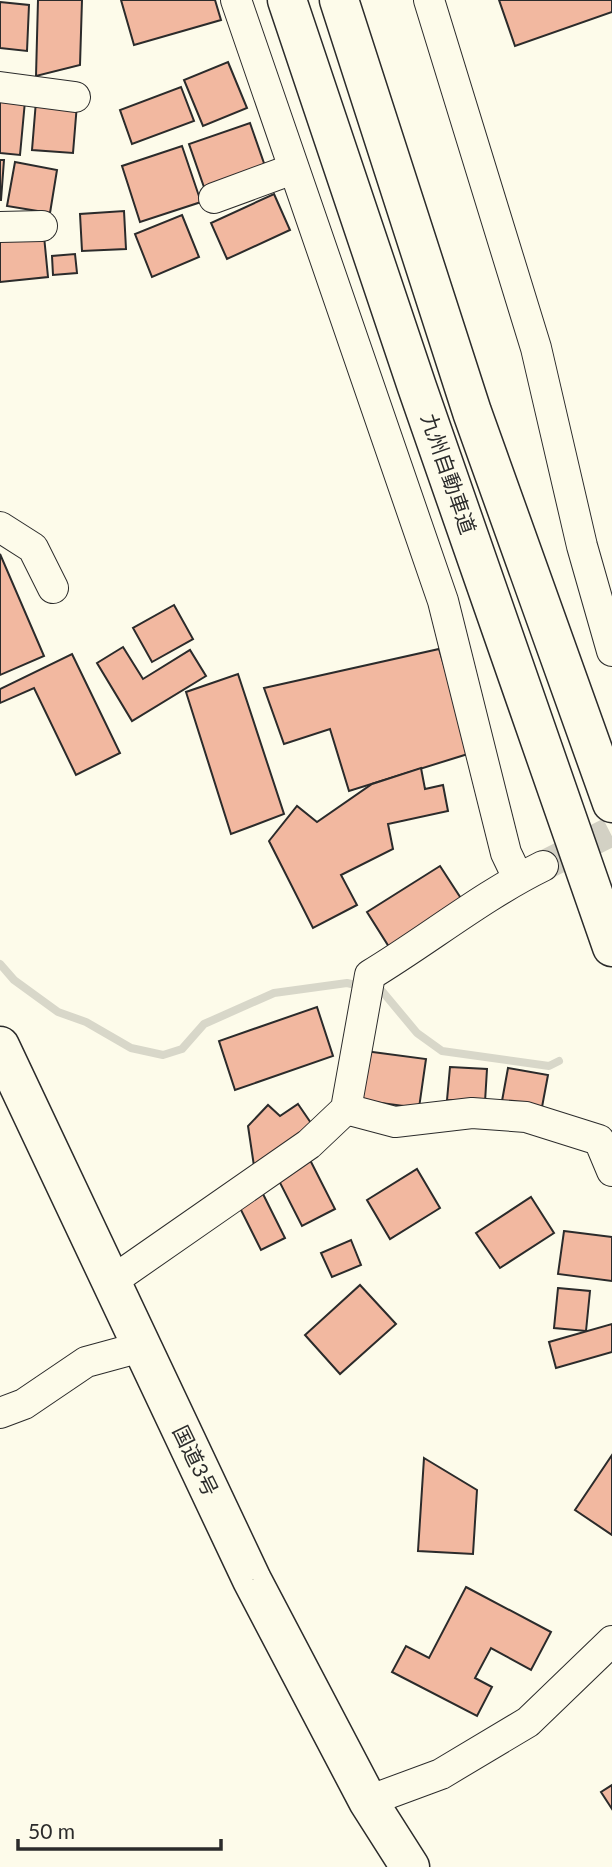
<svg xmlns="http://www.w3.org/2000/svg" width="612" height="1867" viewBox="0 0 612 1867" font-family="Lato,'Noto Sans JP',sans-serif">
	<rect width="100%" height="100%" fill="#fdfbea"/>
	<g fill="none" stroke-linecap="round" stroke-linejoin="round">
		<path stroke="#d8d7c9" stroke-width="8" d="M0,964L14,980L58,1012L86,1022L131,1048L163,1055L182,1049L204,1024L274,993L347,983L382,991L417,1033L442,1051L549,1066L559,1061"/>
	</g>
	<g fill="#f2b8a0" stroke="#2b2b2b" stroke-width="2">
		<path d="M38,0H82L80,65L36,76Z"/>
		<path d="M121,0H215L221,20L134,45Z"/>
		<path d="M499,0H612V12L515,46Z"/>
		<path d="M0,2L29,5L27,51L0,48Z"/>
		<path d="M228,62L247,108L203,126L184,80Z"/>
		<path d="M181,87L194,121L132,144L120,110Z"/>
		<path d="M0,99L25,101L20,155L0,153Z"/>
		<path d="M36,101L77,104L73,153L32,150Z"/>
		<path d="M250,123L266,169L205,190L189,144Z"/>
		<path d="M182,146L201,202L140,222L122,166Z"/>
		<path d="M0,160H4L1,200H0Z"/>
		<path d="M15,162L57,170L50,213L7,206Z"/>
		<path d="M274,194L290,230L227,259L211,223Z"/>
		<path d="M124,211L126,249L82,251L80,214Z"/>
		<path d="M182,215L199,257L152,277L135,234Z"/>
		<path d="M44,236L48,277L0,282V241Z"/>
		<path d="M75,254L77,273L53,275L52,256Z"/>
		<path d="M0,554L44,656L0,675Z"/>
		<path d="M174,605L193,639L152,662L133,628Z"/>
		<path d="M123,647L143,679L190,650L206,676L132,721L97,663Z"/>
		<path d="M439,649L471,753L349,791L330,729L284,744L264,688Z"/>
		<path d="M72,654L120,753L76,775L34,688L0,703V689Z"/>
		<path d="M238,674L284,814L231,834L186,692Z"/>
		<path d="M421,768L425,789L443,785L448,811L388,824L393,849L341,875L357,905L313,928L269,841L297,806L317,822L372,784Z"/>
		<path d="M440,866L464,903L391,950L367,912Z"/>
		<path d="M317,1007L333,1056L235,1090L219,1041Z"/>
		<path d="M365,1051L426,1059L419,1108L358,1100Z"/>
		<path d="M450,1067L487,1069L485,1102L447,1100Z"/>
		<path d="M508,1068L548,1075L542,1107L502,1101Z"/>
		<path d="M298,1104L313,1126L254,1166L248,1126L268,1105L280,1116Z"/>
		<path d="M307,1154L335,1209L302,1226L274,1171Z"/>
		<path d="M417,1169L440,1208L390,1239L367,1200Z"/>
		<path d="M260,1188L285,1238L261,1250L236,1200Z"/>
		<path d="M531,1197L554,1233L500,1268L476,1233Z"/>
		<path d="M564,1231L612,1237V1281L558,1274Z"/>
		<path d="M351,1240L361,1265L332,1277L321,1253Z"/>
		<path d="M360,1285L396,1324L340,1374L305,1335Z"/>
		<path d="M558,1288L590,1291L586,1331L554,1328Z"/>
		<path d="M612,1324V1352L556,1368L549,1342Z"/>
		<path d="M612,1455V1535L575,1510Z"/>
		<path d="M424,1458L477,1490L473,1554L418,1551Z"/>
		<path d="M466,1587L551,1632L531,1670L491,1648L475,1678L492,1687L477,1716L392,1672L406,1646L429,1658Z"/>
		<path d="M612,1785V1809L601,1792Z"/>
	</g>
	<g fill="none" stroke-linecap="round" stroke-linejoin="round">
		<path stroke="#d3d1c4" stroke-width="30" stroke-dasharray="30 15" stroke-linecap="butt" d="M543,866L612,831"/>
		<g stroke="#2b2b2b" stroke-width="32">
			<g id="minor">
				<path d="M236,0L443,601L506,853L518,878"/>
				<path d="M429,0L536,348L582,546L612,651"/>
				<path d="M0,87L75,97"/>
				<path d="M214,198L293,169"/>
				<path d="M0,227L42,226"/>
				<path d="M0,527L33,548L53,588"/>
				<path d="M346,1109L395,1122L472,1113L526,1117L599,1140L612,1171"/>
				<path d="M112,1281L309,1144L346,1109L370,975C428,940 482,896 543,866"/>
				<path d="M0,1413L24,1404L86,1362L141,1347"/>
				<path d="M368,1801L441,1774L528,1722L612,1641"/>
			</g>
		</g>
		<g stroke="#2b2b2b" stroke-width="41">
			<g id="highway">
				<path d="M287,0L417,387L612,947"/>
				<path d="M339,0L472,412L612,803"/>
				<path d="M0,1046L252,1580L368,1801L410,1867"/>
			</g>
		</g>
		<use href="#minor" stroke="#fdfbea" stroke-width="30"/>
		<use href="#highway" stroke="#fdfbea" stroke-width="38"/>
	</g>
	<g text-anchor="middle" stroke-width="5" stroke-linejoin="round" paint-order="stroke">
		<g font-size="21" fill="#2b2b2b" stroke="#fdfbea">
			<text transform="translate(448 474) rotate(71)" y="7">九州自動車道</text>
			<text transform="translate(195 1461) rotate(64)" y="7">国道3号</text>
		</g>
	</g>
	<path d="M18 1839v10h203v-10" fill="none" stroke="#2b2b2b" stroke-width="3.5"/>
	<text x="28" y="1839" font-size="21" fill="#2b2b2b" stroke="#fdfbea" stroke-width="5" paint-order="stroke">50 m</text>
</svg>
